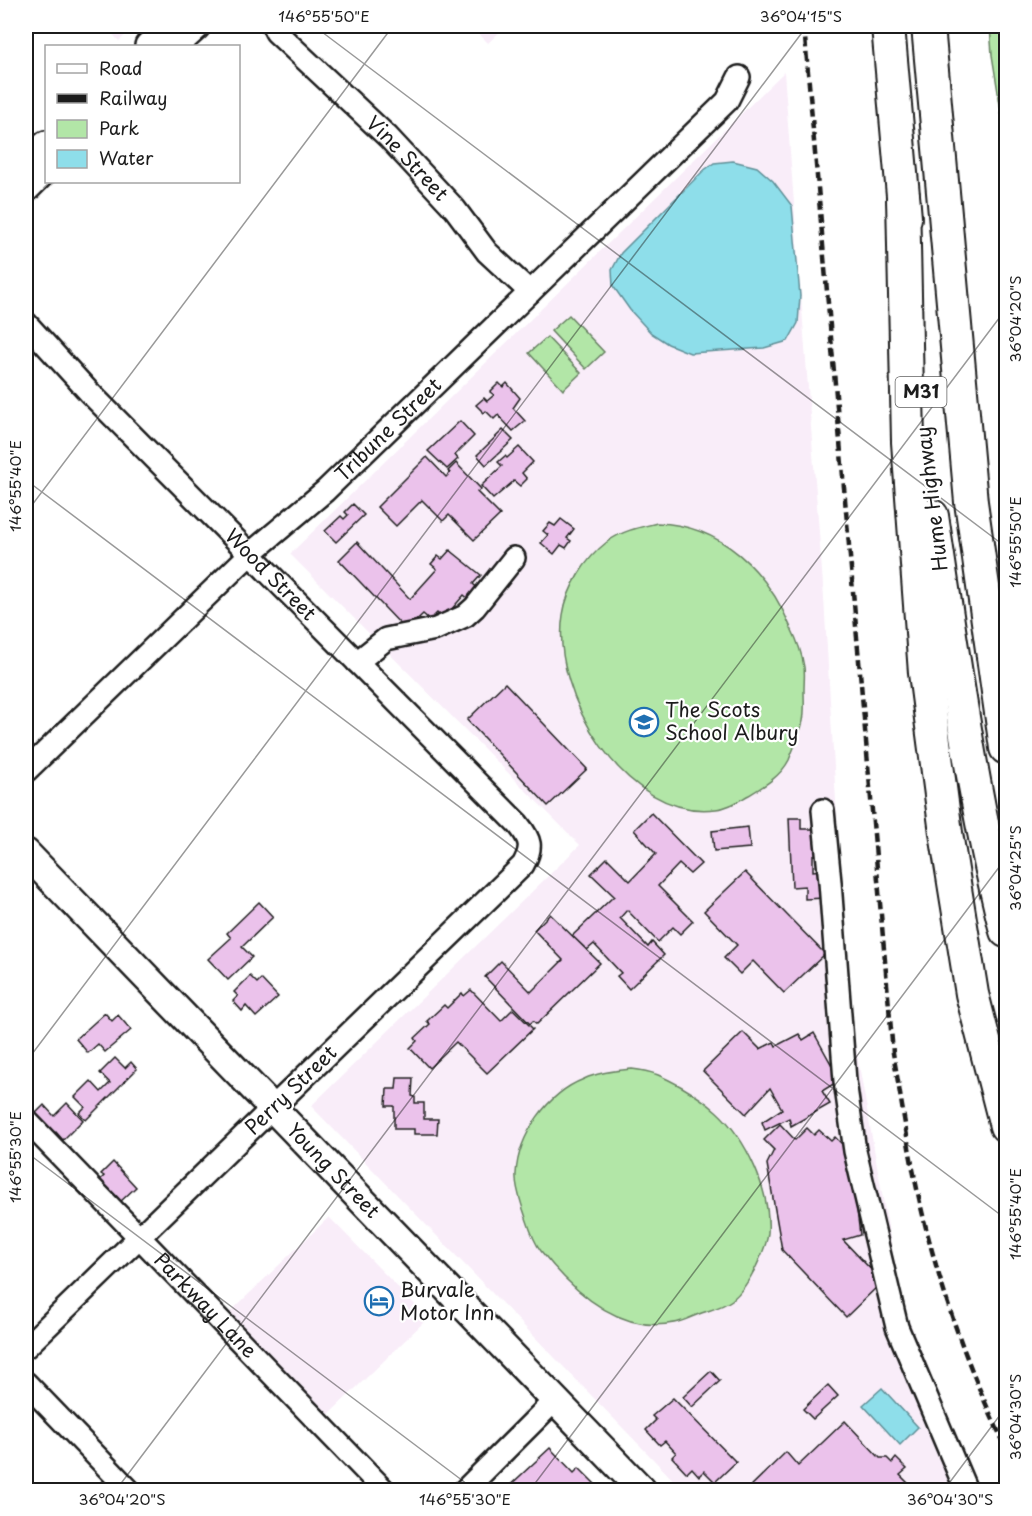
<svg xmlns="http://www.w3.org/2000/svg" width="1032" height="1516" viewBox="0 0 1032 1516" font-family="'Playpen Sans',sans-serif">
	<rect width="100%" height="100%" fill="#fff"/>
	<filter id="ink" filterUnits="userSpaceOnUse"><feTurbulence type="fractalNoise" baseFrequency=".0167" numOctaves="2"/><feDisplacementMap in="SourceGraphic" scale="12" xChannelSelector="R" yChannelSelector="G"/><feConvolveMatrix kernelMatrix="1 2 1 2 8 2 1 2 1" color-interpolation-filters="sRGB"/></filter>
	<g filter="url(#ink)">
		<g fill="#f9edf9">
			<path d="M105,26H135L119,41Z"/>
			<path d="M471,26H506L488,43Z"/>
			<path d="M784,72L824,598L848,1004L902,1304L978,1490H683L311,1106L580,845L290,554Z"/>
			<path d="M329,1217L428,1318L324,1419L226,1316Z"/>
		</g>
		<g fill="#b2e6a7" stroke="#678162" stroke-width="1.5">
			<path d="M990,26H1006V142L992,55Z"/>
			<path d="M569,315L604,352L586,369L551,331Z"/>
			<path d="M547,337L581,373L563,390L529,353Z"/>
			<path d="M657,523C722,525 767,571 791,628C797,640 802,654 804,667C805,674 804,682 804,690C804,700 805,711 803,721C800,734 794,747 789,760C781,776 764,786 749,795C738,801 728,808 716,809C626,821 550,694 563,615C567,588 585,559 607,542C621,531 640,527 657,523Z"/>
			<path d="M632,1069C653,1071 664,1077 682,1087C694,1094 706,1102 716,1111C746,1138 771,1191 768,1233C767,1245 761,1256 756,1267C750,1279 743,1291 732,1300C723,1307 710,1310 699,1314C691,1317 682,1322 674,1323C619,1334 572,1290 541,1251C532,1240 528,1223 523,1209C520,1199 515,1185 516,1174C518,1135 548,1093 584,1079C599,1072 616,1071 632,1069Z"/>
		</g>
		<g fill="#8edeea" stroke="#609098" stroke-width="1.5">
			<path d="M733,161L757,167L773,181L792,206L800,296L798,323L788,341L764,348L690,353L668,344L651,333L630,310L613,286L612,270L621,253L703,171L714,163Z"/>
			<path d="M882,1388L918,1427L900,1445L863,1405Z"/>
		</g>
		<g fill="#ebc2eb" stroke="#1c1c1c" stroke-width="1.5">
			<path d="M499,383L503,387L507,383L520,398L513,408L525,421L513,431L498,415L494,419L486,411L484,413L476,405L484,398L487,401L494,395L490,392Z"/>
			<path d="M460,421L474,436L455,455L458,459L447,469L428,451Z"/>
			<path d="M503,430L513,440L486,465L477,455Z"/>
			<path d="M519,447L533,462L522,473L527,479L520,486L514,481L493,499L481,486L502,466L498,462L505,456L507,458Z"/>
			<path d="M427,457L446,477L450,473L448,471L456,463L481,489L477,492L500,515L474,540L449,515L443,521L422,500L396,526L377,507Z"/>
			<path d="M353,504L364,515L336,542L325,531L341,516L344,519L348,515L345,512Z"/>
			<path d="M561,519L574,529L567,538L571,541L566,548L561,545L554,554L541,543L548,535L543,531L550,523L555,526Z"/>
			<path d="M357,542L410,599L437,569L431,564L438,556L442,559L450,550L481,575L473,584L482,592L472,602L464,595L443,619L437,613L430,620L423,614L406,630L339,560Z"/>
			<path d="M505,683L587,769L548,806L467,720Z"/>
			<path d="M651,813L701,864L690,874L679,864L658,886L693,921L680,934L673,927L658,942L627,910L620,918L648,947L652,942L664,955L629,989L617,976L621,973L594,944L587,950L572,936L614,896L591,874L607,858L630,881L656,854L634,830Z"/>
			<path d="M789,818H801V829H818L819,855H813V871L823,870L825,898L805,899V886L792,887Z"/>
			<path d="M748,827L750,848L714,851L712,831Z"/>
			<path d="M745,872L825,954L784,993L753,961L740,974L724,958L737,945L704,911Z"/>
			<path d="M259,902L273,917L242,947L252,957L228,980L208,959L231,938L227,933Z"/>
			<path d="M550,914L600,963L537,1024L533,1021L530,1024L485,977L501,961L531,992L563,960L534,930Z"/>
			<path d="M250,976L257,983L261,979L278,997L256,1017L246,1006L242,1011L233,1001L238,996L234,992Z"/>
			<path d="M471,990L501,1021L513,1009L533,1029L487,1073L456,1042L429,1068L410,1048L417,1041L415,1038L430,1024L427,1021L444,1005L447,1008L462,993L464,996Z"/>
			<path d="M105,1013L112,1021L118,1015L131,1030L105,1052L98,1044L88,1053L76,1039Z"/>
			<path d="M743,1032L760,1049L774,1042L776,1046L799,1034L803,1040L814,1033L840,1080L822,1091L830,1104L791,1126L789,1118L765,1130L762,1122L782,1109L770,1088L746,1114L703,1071Z"/>
			<path d="M115,1058L125,1068L131,1062L137,1069L86,1120L79,1113L85,1107L75,1097L91,1081L101,1092L110,1083L100,1073Z"/>
			<path d="M397,1078H413L412,1096L415,1097V1103H424V1119H438L437,1134H414V1129H394V1106H386L387,1089H396Z"/>
			<path d="M67,1103L83,1120L63,1140L56,1132L52,1136L33,1116L44,1105L54,1116Z"/>
			<path d="M780,1124L795,1140L807,1128L814,1135L819,1130L831,1141L835,1137L850,1152L860,1235L843,1240L879,1278L875,1281L879,1285L846,1317L782,1250L767,1164L774,1150L764,1140Z"/>
			<path d="M113,1162L136,1187L119,1203L99,1181L104,1176L101,1174Z"/>
			<path d="M711,1371L720,1381L692,1407L683,1397Z"/>
			<path d="M828,1385L838,1396L813,1419L803,1409Z"/>
			<path d="M673,1398L736,1462L715,1482L704,1471L699,1476L692,1468L687,1473L672,1457L676,1453L665,1441L660,1445L646,1430L656,1420L652,1416Z"/>
			<path d="M845,1421L880,1458H887L892,1463L896,1458L907,1469L900,1475L915,1490H750L748,1489L786,1452L798,1466Z"/>
			<path d="M550,1448L574,1473L579,1468L601,1490H505Z"/>
		</g>
		<g fill="none" stroke-linecap="round" stroke-linejoin="round">
			<g stroke="#1c1c1c" stroke-width="26">
				<g id="minor">
					<path id="s1" d="M273,26L276,32L388,137L455,209L487,252L530,292"/>
					<path id="s2" d="M26,323L89,392L518,824C531,840 533,847 523,865L26,1347"/>
					<path d="M357,662L386,639L436,629L465,616L475,607L514,558"/>
					<path id="s3" d="M26,771L250,554L325,491L727,101L739,77"/>
					<path d="M823,810L830,882L845,1081L855,1151L897,1327L966,1490"/>
					<path id="s4" d="M26,1120L384,1490"/>
					<path d="M26,1383L129,1490"/>
					<path d="M465,1490L554,1401"/>
				</g>
			</g>
			<g stroke="#1c1c1c" stroke-width="32">
				<g id="major">
					<path d="M149,46L172,26"/>
					<path d="M174,46L196,26"/>
					<path d="M26,165L46,145"/>
					<path d="M26,188L46,168"/>
					<path id="s5" d="M26,853L642,1490"/>
				</g>
			</g>
			<g stroke="#1c1c1c" stroke-width="36">
				<g id="highway">
					<path d="M888,26L905,218"/>
					<path d="M928,26L971,502L1006,748"/>
					<path d="M903,196L908,442L925,673L946,833L972,994L1006,1126"/>
					<path d="M932,516C953,655 972,794 1006,931"/>
				</g>
			</g>
			<use href="#minor" stroke="#fff" stroke-width="21"/>
			<use href="#major" stroke="#fff" stroke-width="27"/>
			<use href="#highway" stroke="#fff" stroke-width="32"/>
			<path stroke="#1c1c1c" stroke-width="4.5" stroke-dasharray="9 4.5" stroke-linecap="butt" d="M804,26L893,1053C901,1097 907,1141 916,1184C934,1272 966,1367 1006,1447"/>
		</g>
	</g>
	<path fill="none" stroke="#1c1c1c" stroke-width="1.5" stroke-opacity="0.45" d="M314,26L1006,547M26,480L1006,1219M26,513L393,26M26,1062L807,26M26,1152L475,1490M116,1490L1006,309M530,1490L1006,858M944,1490L1006,1407"/>
	<defs>
		<g id="school-ring" transform="scale(1.5)"><circle r="9.5" fill="#fff" stroke="#1f6fb2" stroke-width="1.5"/><path d="M0-5L7-2L0 1L-7-2ZM-4 1L0 2.5L4 1V4Q0 6-4 4Z" fill="#1f6fb2"/></g>
		<g id="hotel-ring" transform="scale(1.5)"><circle r="9.5" fill="#fff" stroke="#1f6fb2" stroke-width="1.5"/><path d="M-6-4.5h1.5V1H6V5H4.5V3h-9V5H-6ZM-4 0a1.8 1.8 0 1 1 3.6 0ZM.5 0V-2.5h3Q6-2.5 6 0Z" fill="#1f6fb2"/></g>
	</defs>
	<g fill-rule="evenodd">
		<use href="#school-ring" x="644" y="722"/>
		<use href="#hotel-ring" x="379" y="1301"/>
	</g>
	<g text-anchor="middle" stroke-width="4.5" stroke-linejoin="round" paint-order="stroke">
		<rect fill="#fff" stroke="#606060" stroke-width="1.5" x="895.5" y="377" width="51" height="30" rx="4.5"/>
		<g font-size="18" font-weight="bold" fill="#1c1c1c">
			<text x="921" y="398">M31</text>
		</g>
		<g font-size="20" fill="#1c1c1c" stroke="#fff">
			<text dy="7" stroke="none"><textPath href="#s1" startOffset="189">Vine Street</textPath></text>
			<text dy="7" stroke="none"><textPath href="#s3" startOffset="498">Tribune Street</textPath></text>
			<text transform="translate(932 499) rotate(-97)" y="7">Hume Highway</text>
			<text dy="7" stroke="none"><textPath href="#s2" startOffset="351">Wood Street</textPath></text>
			<text transform="translate(291 1090) rotate(-44)" y="7">Perry Street</text>
			<text dy="7" stroke="none"><textPath href="#s5" startOffset="442">Young Street</textPath></text>
			<text dy="7" stroke="none"><textPath href="#s4" startOffset="258">Parkway Lane</textPath></text>
		</g>
		<g font-size="20" fill="#1c1c1c" stroke="#fff" text-anchor="start">
			<text x="665" y="717">The Scots<tspan x="665" dy="23">School Albury</tspan></text>
			<text x="400" y="1297">Burvale<tspan x="400" dy="23">Motor Inn</tspan></text>
		</g>
	</g>
	<rect width="1032" height="1516" fill="none" stroke="#fff" stroke-width="66"/>
	<rect x="45" y="45" width="195" height="138" fill="#ffffff" stroke="#a4a4a4" stroke-width="1.5"/>
	<rect x="57" y="64" width="30" height="9" fill="#ffffff" stroke="#a4a4a4" stroke-width="1.5"/>
	<text x="99" y="75" font-size="18" fill="#1c1c1c">Road</text>
	<rect x="57" y="94" width="30" height="9" fill="#1c1c1c" stroke="#a4a4a4" stroke-width="1.5"/>
	<text x="99" y="105" font-size="18" fill="#1c1c1c">Railway</text>
	<rect x="57" y="120" width="30" height="18" fill="#b2e6a7" stroke="#a4a4a4" stroke-width="1.5"/>
	<text x="99" y="135" font-size="18" fill="#1c1c1c">Park</text>
	<rect x="57" y="150" width="30" height="18" fill="#8edeea" stroke="#a4a4a4" stroke-width="1.5"/>
	<text x="99" y="165" font-size="18" fill="#1c1c1c">Water</text>
	<rect x="33" y="33" width="966" height="1450" fill="none" stroke="#1c1c1c" stroke-width="2"/>
	<g font-size="15" text-anchor="middle" fill="#1c1c1c">
		<text x="324" y="22">146°55'50"E</text>
		<text x="801" y="22">36°04'15"S</text>
		<text transform="translate(1016 319) rotate(-90)" y="5">36°04'20"S</text>
		<text transform="translate(16 486) rotate(-90)" y="5">146°55'40"E</text>
		<text transform="translate(1016 542) rotate(-90)" y="5">146°55'50"E</text>
		<text transform="translate(1016 868) rotate(-90)" y="5">36°04'25"S</text>
		<text transform="translate(16 1157) rotate(-90)" y="5">146°55'30"E</text>
		<text transform="translate(1016 1214) rotate(-90)" y="5">146°55'40"E</text>
		<text transform="translate(1016 1417) rotate(-90)" y="5">36°04'30"S</text>
		<text x="122" y="1505">36°04'20"S</text>
		<text x="465" y="1505">146°55'30"E</text>
		<text x="950" y="1505">36°04'30"S</text>
	</g>
</svg>
